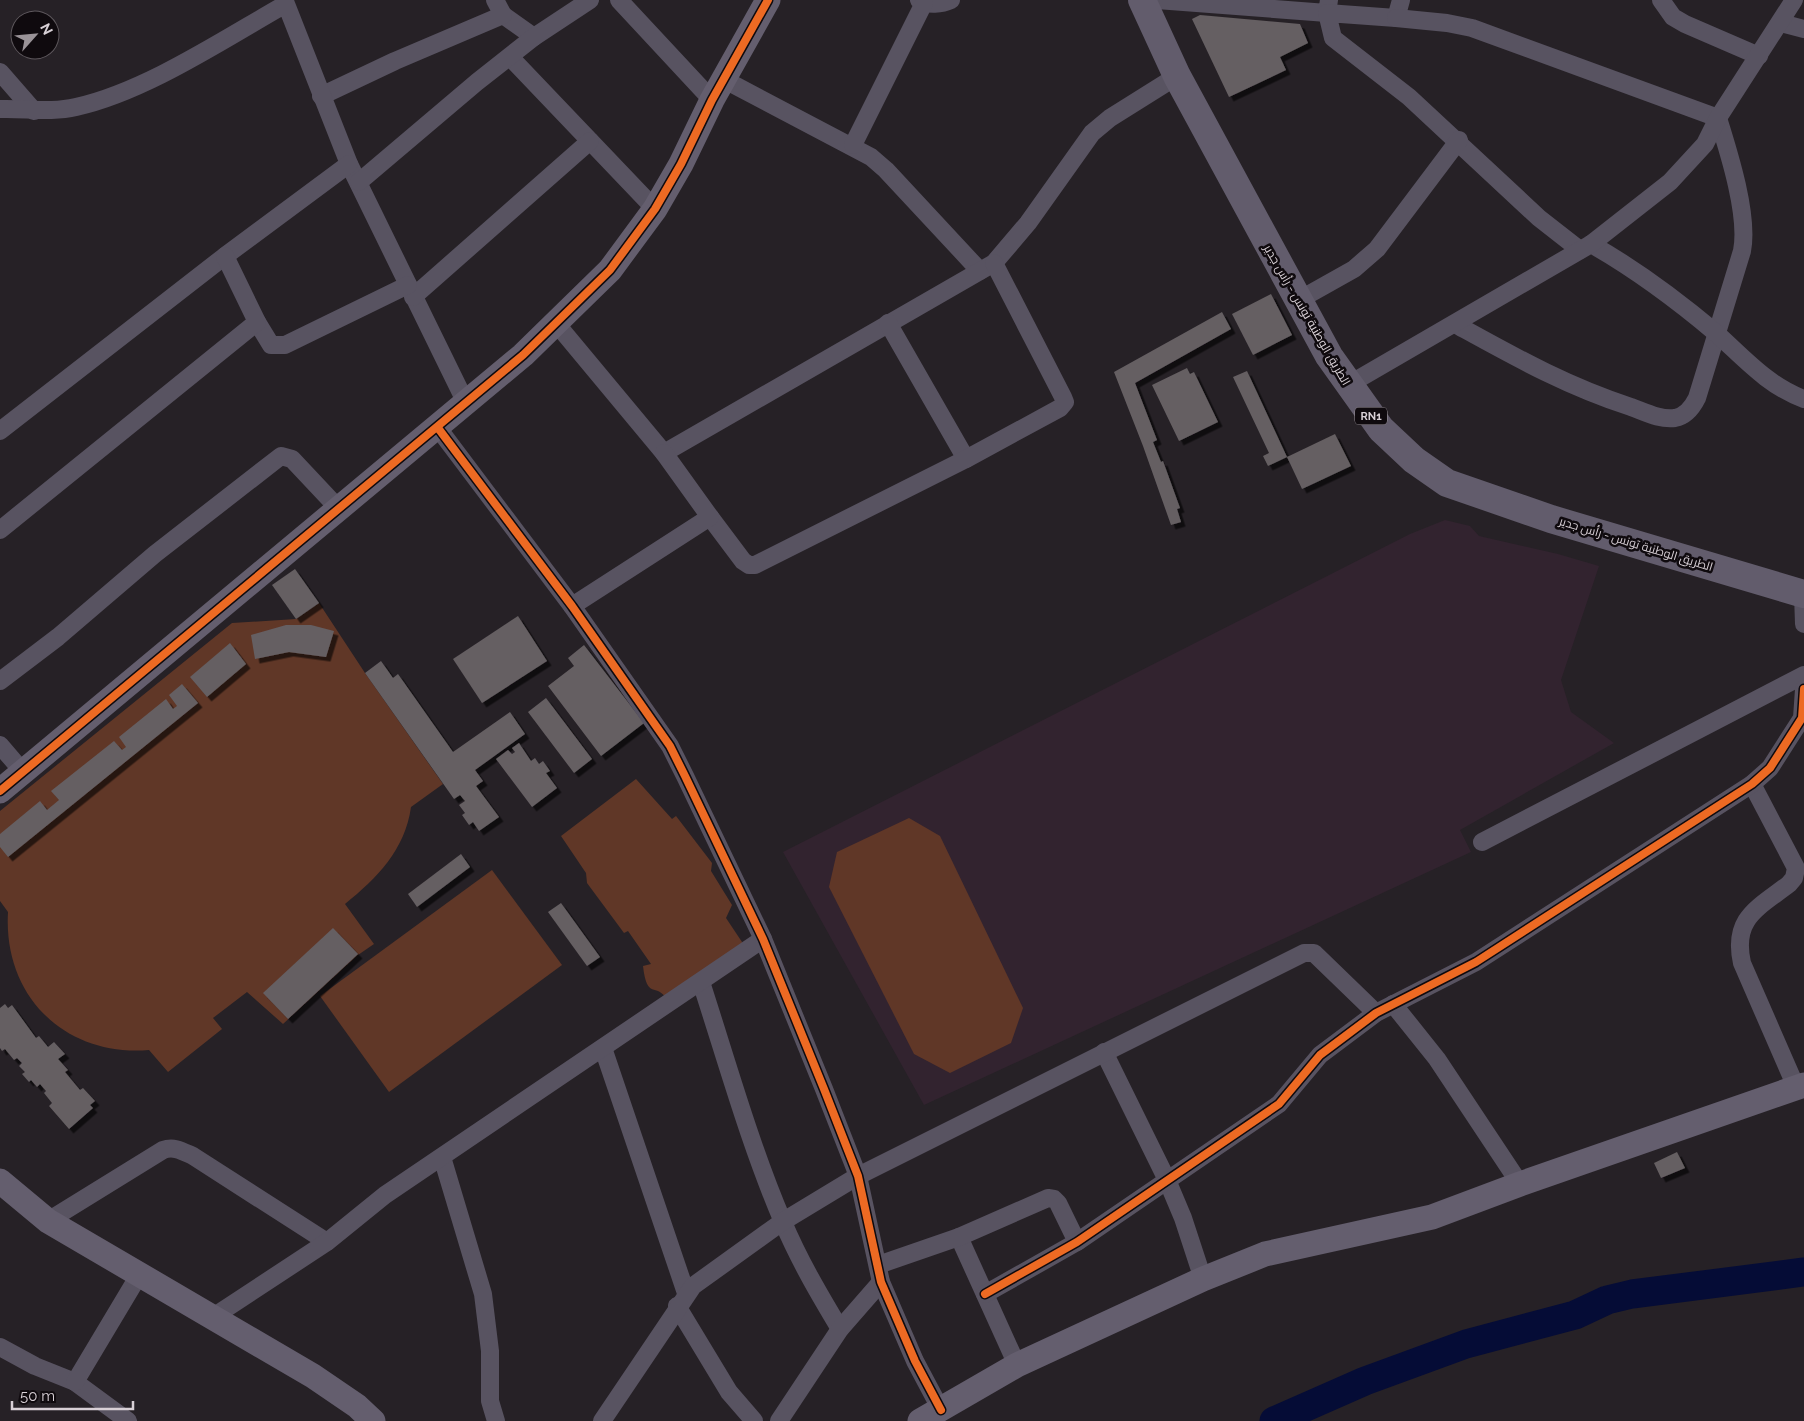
<svg xmlns="http://www.w3.org/2000/svg" width="1804" height="1421" viewBox="0 0 1804 1421" font-family="Raleway,Cairo,sans-serif">
	<defs>
		<filter id="shadow"><feDropShadow dx="4.5" dy="4.5" stdDeviation="0" flood-color="#0009"/></filter>
	</defs>
	<rect width="100%" height="100%" fill="#262126"/>
	<path fill="#32232f" d="M1445,520L1470,526L1479,536L1558,554L1599,566L1561,680L1571,712L1614,743L1460,830L1471,852L924,1105L783,852L1410,534Z"/>
	<g fill="#603727">
		<path d="M319,603L365,673L443,784L411,807C405,850 377,878 345,904L374,944L358,955L283,1024L247,992L213,1018L222,1029L168,1072L149,1050C65,1057 3,996 8,912L0,901V811L232,623L296,619Z"/>
		<path d="M636,779L672,819L676,816L712,863L711,871L732,905L726,918L746,948L667,999C656,982 647,1001 643,966L651,964L628,931L624,933L587,883L586,873L561,836Z"/>
		<path d="M909,818L940,836L1023,1008L1011,1043L950,1073L914,1054L829,887L837,852Z"/>
		<path d="M492,870L562,965L389,1092L320,996Z"/>
	</g>
	<g fill="none" stroke-linecap="round" stroke-linejoin="round">
		<path stroke="#050c36" stroke-width="29" d="M1274,1421L1365,1381L1466,1344L1575,1315L1607,1300L1632,1294L1804,1272"/>
	</g>
	<g fill="#655f62" filter="url(#shadow)">
		<path d="M1200,15L1300,24L1308,43L1280,57L1286,70L1229,97L1192,19Z"/>
		<path d="M1271,294L1292,335L1253,355L1232,314Z"/>
		<path d="M1222,312L1231,329L1135,383L1157,440L1153,442L1161,462L1163,461L1180,508L1177,509L1181,522L1171,525L1143,446L1114,372Z"/>
		<path d="M1187,368L1190,374L1194,372L1218,422L1179,441L1152,385Z"/>
		<path d="M1247,371L1287,457L1268,466L1263,456L1269,453L1233,377Z"/>
		<path d="M1335,434L1351,466L1302,489L1287,457Z"/>
		<path d="M295,569L319,603L296,619L272,585Z"/>
		<path d="M518,616L547,661L482,703L453,659Z"/>
		<path d="M286,625H311L334,631L326,657L289,652L255,659L251,635Z"/>
		<path d="M230,643L246,664L207,697L190,677Z"/>
		<path d="M584,645L644,723L601,756L548,686L574,666L568,658Z"/>
		<path d="M381,661L393,678L398,674L453,752L510,712L525,734L475,770L483,781L476,786L499,817L479,831L473,822L469,825L462,815L465,813L459,805L465,801L460,795L454,799L365,673Z"/>
		<path d="M182,684L198,703L8,857L0,847V834L40,801L47,810L59,800L51,791L114,741L122,750L126,747L119,737L166,699L173,709L177,706L169,695Z"/>
		<path d="M546,698L592,759L574,773L528,712Z"/>
		<path d="M519,743L531,761L535,758L539,764L543,761L550,771L546,773L557,788L532,807L496,759L508,750L512,754L515,752L512,748Z"/>
		<path d="M461,854L470,867L417,907L408,894Z"/>
		<path d="M561,903L600,957L587,966L548,912Z"/>
		<path d="M333,928L358,954L288,1019L263,993Z"/>
		<path d="M5,1004L8,1008L12,1005L36,1038L39,1036L48,1047L54,1042L65,1054L58,1059L68,1070L65,1072L80,1090L83,1088L95,1101L90,1105L93,1108L69,1129L49,1106L52,1103L44,1093L46,1091L40,1084L37,1087L31,1080L29,1082L22,1074L25,1072L19,1066L22,1063L17,1058L14,1060L5,1049L2,1051L0,1048V1008Z"/>
		<path d="M1677,1152L1685,1168L1661,1178L1654,1163Z"/>
	</g>
	<g fill="none" stroke-linecap="round" stroke-linejoin="round">
		<g stroke="#585361" stroke-width="18">
			<path d="M619,0L712,100"/>
			<path d="M919,0C928,6 942,4 951,0"/>
			<path d="M1157,0L1327,13L1329,0"/>
			<path d="M1401,0L1396,18L1327,13L1333,38L1409,97L1539,218L1580,250"/>
			<path d="M1661,0L1673,17L1685,24L1759,56"/>
			<path d="M503,15L534,37"/>
			<path d="M1396,18L1447,23L1472,28L1718,118C1729,153 1749,216 1742,251L1697,398C1692,408 1686,416 1675,418C1660,420 1645,412 1631,407C1566,386 1515,357 1455,324"/>
			<path d="M1781,23L1804,29"/>
			<path d="M510,57L655,209"/>
			<path d="M0,72L34,111"/>
			<path d="M723,79L871,157L886,170L980,271"/>
			<path d="M321,96L395,61L503,15L495,0"/>
			<path d="M0,109C25,108 51,113 76,107C145,92 224,39 286,4L349,164L466,403"/>
			<path d="M853,145L924,3"/>
			<path d="M359,182L477,82L534,37L590,0"/>
			<path d="M1591,244C1635,269 1678,301 1716,333C1744,358 1768,386 1804,399"/>
			<path d="M413,297L590,141"/>
			<path d="M1297,301L1354,269L1377,249L1459,140"/>
			<path d="M257,322L271,345H285L408,285"/>
			<path d="M555,322L664,453L994,263L1028,223L1092,133L1110,118L1177,76"/>
			<path d="M888,323L966,459"/>
			<path d="M1348,385L1591,244L1670,182L1705,144L1718,118L1794,0"/>
			<path d="M438,428L572,606L670,746L685,776L763,939L824,1089L858,1176L881,1282L915,1361L941,1410"/>
			<path d="M0,431L225,256L349,164"/>
			<path d="M710,517L743,561L749,565H755L966,459L1060,408L1065,402L1063,397L994,263"/>
			<path d="M0,530L257,322L225,256"/>
			<path d="M1803,594L1804,624"/>
			<path d="M572,606L710,517L664,453"/>
			<path d="M0,681L58,637L155,554L281,456L292,459L338,508"/>
			<path d="M0,745L23,772"/>
			<path d="M1752,784L1796,868L1794,878L1789,884C1758,908 1732,918 1742,963L1796,1087"/>
			<path d="M1482,842L1804,675"/>
			<path d="M701,982C727,1062 750,1145 783,1222C799,1260 819,1294 840,1329"/>
			<path d="M1393,1004L1437,1059L1520,1184"/>
			<path d="M603,1048L686,1293"/>
			<path d="M1104,1052L1167,1180L1183,1218L1203,1279"/>
			<path d="M442,1157L483,1294L490,1351V1401L496,1421"/>
			<path d="M48,1221L163,1150C174,1146 182,1151 193,1156L327,1242"/>
			<path d="M959,1237L1017,1365"/>
			<path d="M878,1265L959,1237L1048,1198L1054,1199L1058,1203L1077,1242"/>
			<path d="M985,1294L1077,1242L1279,1104L1320,1055L1376,1013L1476,962L1752,784L1770,768L1802,718L1804,689"/>
			<path d="M677,1306L729,1392L754,1421"/>
			<path d="M213,1317L327,1242L385,1195L763,939"/>
			<path d="M0,1347L35,1366L75,1382L128,1421"/>
			<path d="M75,1382L139,1275"/>
			<path d="M602,1421L693,1286L782,1222L858,1176L1304,953H1314L1376,1013"/>
			<path d="M779,1421L840,1329L881,1282"/>
		</g>
		<g stroke="#645e6e" stroke-width="25">
			<path d="M0,791L523,355L610,270L655,209L681,164L712,100L768,0"/>
			<path d="M0,1181L48,1221L313,1376L357,1406L373,1421"/>
			<path d="M920,1421L1017,1365L1203,1279L1265,1254L1432,1217L1520,1184L1804,1085"/>
		</g>
		<path stroke="#625c6c" stroke-width="28" d="M1142,0L1177,76L1329,356L1381,429L1414,460L1447,483L1551,519L1804,594"/>
		<g stroke="#0f0a0e" stroke-width="11">
			<g id="cycleway">
				<path d="M438,428L572,606L670,746L685,776L763,939L824,1089L858,1176L881,1282L915,1361L941,1410"/>
				<path d="M0,791L523,355L610,270L655,209L681,164L712,100L768,0"/>
				<path d="M985,1294L1077,1242L1279,1104L1320,1055L1376,1013L1476,962L1752,784L1770,768L1802,718L1804,689"/>
			</g>
		</g>
		<use href="#cycleway" stroke="#ed6a23" stroke-width="8"/>
	</g>
	<g text-anchor="middle" stroke-width="5" stroke-linejoin="round" paint-order="stroke">
		<rect fill="#0f0a0e" stroke="#9c959a" stroke-width="1" x="1355" y="407.5" width="32" height="17" rx="4"/>
		<g font-size="11" font-weight="bold" fill="#d8d0d6">
			<text x="1371" y="420">RN1</text>
		</g>
		<g font-size="12" fill="#d8d0d6" stroke="#0f0a0e">
			<text transform="translate(1307 315) rotate(60)" y="4">الطريق الوطنية تونس - رأس جدير</text>
			<text transform="translate(1636 544) rotate(17)" y="4">الطريق الوطنية تونس - رأس جدير</text>
		</g>
	</g>
	<g transform="translate(35 35) rotate(63)"><circle r="24" fill="#0f0a0e" stroke="#5f595e"/>
	<path d="M0-4L9 19L0 12L-9 19Z" fill="#9a9398"/>
	<text y="-8" font-size="14" font-weight="bold" text-anchor="middle" fill="#d8d0d6">N</text>
	</g>
	<path d="M12 1401v8h121v-8" fill="none" stroke="#d8d0d6" stroke-width="2.5"/>
	<text x="20" y="1401" font-size="15" fill="#d8d0d6" stroke="#0f0a0e" stroke-width="4" paint-order="stroke">50 m</text>
</svg>
